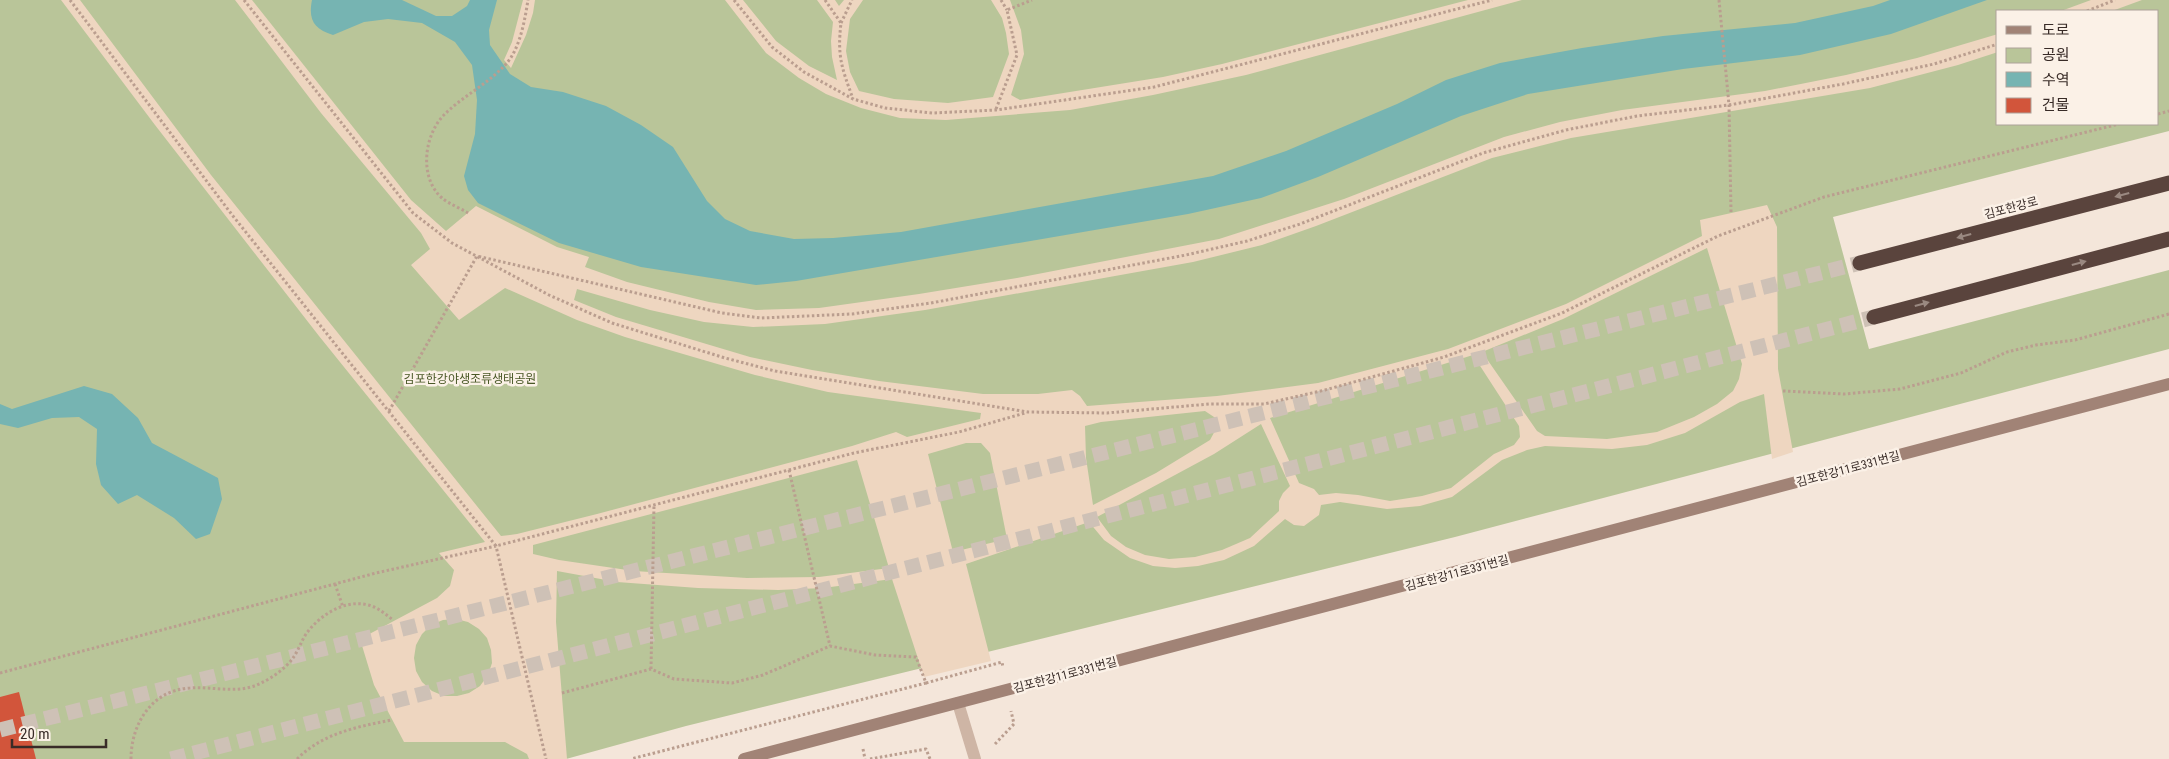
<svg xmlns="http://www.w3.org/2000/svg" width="2169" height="759" viewBox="0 0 2169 759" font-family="'Roboto Condensed','Noto Sans KR',sans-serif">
	<rect width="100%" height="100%" fill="#f4e6da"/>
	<path fill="#b9c599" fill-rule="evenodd" d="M0,0H2169V131L1833,217L1869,349L2169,270V349L1455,537L686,726L566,759H21L0,700ZM1998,11H2158V124H1998Z"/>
	<g fill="#eed6c0" fill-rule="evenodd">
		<path d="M61,0H80L211,175L501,536L517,534L597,514L852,446L896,432L907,437L980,419L981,413L828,392L755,375L625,337L577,320L505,288L459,320L411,265L430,249L421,233L321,113L235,0H252L411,200L446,231L476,206L557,247L589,257L585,267L627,282L709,302L756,310L819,308L919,294L1017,278L1219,239L1344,199L1504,137L1560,122L1622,110L1765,91L1846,75L1917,58L1998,34V52L1958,65L1870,88L1571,138L1492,158L1316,226L1262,245L1193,262L925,310L825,324L753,327L704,322L650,310L577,289L574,300L616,317L750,357L812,370L879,381L983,394H1038L1072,390L1080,396L1087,406L1217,396L1318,383L1448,349L1566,304L1702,236L1700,220L1767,205L1777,227L1778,369L1793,452L1772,459L1764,394L1740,402L1685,433L1647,445L1612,449L1545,446L1527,450L1502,460L1452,497L1420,506L1387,509L1340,502L1321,505L1319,515L1304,526L1294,525L1285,519L1254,546L1224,560L1198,566L1175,568L1153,566L1130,558L1104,540L1089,522L966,564L991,661L924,677L892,579L823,588L778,590L698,588L617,582L557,571L556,622L567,759H529L527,754L505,742H404L374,685L360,639L437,598L450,586L454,570L439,553L485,542L319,336L155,125ZM1707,248L1742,364L1739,379L1733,391L1717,404L1694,417L1657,432L1607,439L1545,436L1537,431L1482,352L1563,319ZM1473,355L1519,426L1520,437L1514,445L1494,454L1451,488L1422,496L1390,501L1358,495L1336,493L1319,495L1314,489L1299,483L1270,418ZM1205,411L1217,419V427L1210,440L1156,473L1093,505L1086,458L1085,426L1101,422ZM1261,424L1290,486L1283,493L1279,501V511L1250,538L1222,550L1195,557L1169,559L1145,555L1126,547L1111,536L1097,517L1214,454ZM966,443H981L990,453L1007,539L953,552L928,454ZM857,460L889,568L819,577L747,578L634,571L559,560L533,554V545ZM456,619L468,622L479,629L487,638L491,650L492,663L488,675L480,686L469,693L457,696H444L432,691L422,682L416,671L414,658L416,645L422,634L431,625L443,620Z"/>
		<path d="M523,0H535L533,13L526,35L511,68L504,60L512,42Z"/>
		<path d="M725,0H743L776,41L809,66L837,80L832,57L831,41L833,22L817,0H835L839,6L844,0H863L850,19L846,51L850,72L859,91L894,99L948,103L993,97L1009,54L1006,33L1002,18L991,0H1010L1021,30L1024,54L1011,95L1020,100L1163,77L1222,64L1468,0H1522L1246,75L1153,95L1070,110L946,120L900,118L861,108L826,94L799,78L766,53Z"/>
		<path d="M2091,0H2142L2112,11H2061Z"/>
	</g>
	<g fill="#76b4b2">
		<path d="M312,0H402L436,16H452L467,6L470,0H497L489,30L490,45L510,74L531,87L563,92L606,106L641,125L673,147L707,201L725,219L750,231L794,239L833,238L901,232L1213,176L1286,151L1397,104L1446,80L1500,63L1582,48L1663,36L1795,23L1873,6L1890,0H1987L1891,34L1800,55L1683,69L1528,94L1461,116L1318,177L1261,198L1188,214L796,281L756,285L641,267L559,243L500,214L478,203L468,190L464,176L475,134L477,100L472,65L455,42L422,23L388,19L364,22L333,35C314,29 308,20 312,0Z"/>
		<path d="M84,386L112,394L138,418L152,443L218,478L222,499L210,534L196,539L174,518L137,495L118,504L101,485L96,464L97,429L79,417L52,418L18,428L0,424V404L12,409Z"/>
	</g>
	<path fill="#d2553b" d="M19,692L36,759H0V697Z"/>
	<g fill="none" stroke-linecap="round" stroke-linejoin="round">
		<g stroke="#cec1b6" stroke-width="15" stroke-dasharray="15 8" stroke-linecap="butt">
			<path d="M0,730L1860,263"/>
			<path d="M171,759L1874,317"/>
		</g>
		<g stroke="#ba9e8f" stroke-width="3" stroke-dasharray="2.5 2.5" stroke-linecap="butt">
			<path d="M70,0L233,216L496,546L854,453L959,432L1025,413"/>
			<path d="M244,0L413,213L452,243L549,295L612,323L725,358L775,371L1028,412L1107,413L1209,404H1264L1325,390L1444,357L1562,313L1718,236L1824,197L2119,124"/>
			<path d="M734,0L772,47L804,72L853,99L885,108L932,113L996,110L1154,87L1492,0"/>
			<path d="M825,0L841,23C837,57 842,68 853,99"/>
			<path d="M1001,0L1007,10"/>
			<path d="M1719,0L1729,105L1731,213"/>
			<path d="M2087,11L2115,0"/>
			<path d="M841,23L852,0"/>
			<path d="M996,109L1017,55L1007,10L1032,0"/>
			<path d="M2158,114L2169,111"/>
			<path d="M468,213C460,208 449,204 442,198C418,177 424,132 447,112C465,95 489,83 506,64C520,49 525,19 528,0"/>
			<path d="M1783,391L1844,394L1900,389L1961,373L2007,352L2036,345L2075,340L2169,314"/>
			<path d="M389,411L477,256L722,313L761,318L852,314L931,303L1186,255L1247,241L1300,224L1483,153L1566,130L1637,116L1729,105L1843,84L1934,64L1998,44"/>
			<path d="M789,470L830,646"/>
			<path d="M335,584L343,607"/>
			<path d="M651,669L654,505"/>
			<path d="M0,673L376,573L496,546L546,759"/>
			<path d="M926,683L1002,662L1003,668"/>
			<path d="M562,693L651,669L674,679L732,683L763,675L830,646L875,655L916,657L926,683L631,759"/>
			<path d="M995,744L1014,724L1011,711"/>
			<path d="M863,749L865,759"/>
			<path d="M131,759C131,725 151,690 190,688C213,686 238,695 261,683C272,678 286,668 293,658C298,651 301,642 306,634C321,613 352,594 378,609C383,612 388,616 393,620"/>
			<path d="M297,759C323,733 357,727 391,720"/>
			<path d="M870,759L926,749L930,759"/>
		</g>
		<path stroke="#ceb5a5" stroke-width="12" d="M958,703L975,759"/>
		<path stroke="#a18376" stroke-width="12" d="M744,759L2169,384"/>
		<g stroke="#5a443d" stroke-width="15">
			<path d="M1860,263L2169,183"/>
			<path d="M1874,317L2169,239"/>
		</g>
	</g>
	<defs><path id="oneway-solid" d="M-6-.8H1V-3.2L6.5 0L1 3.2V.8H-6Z" transform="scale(1.25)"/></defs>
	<g fill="#9a8981">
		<use href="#oneway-solid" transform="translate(2122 195) rotate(165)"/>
		<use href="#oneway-solid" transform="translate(1964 236) rotate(165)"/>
		<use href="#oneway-solid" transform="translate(2079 263) rotate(-15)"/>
		<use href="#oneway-solid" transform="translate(1922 304) rotate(-15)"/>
	</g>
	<g text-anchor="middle" stroke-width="5" stroke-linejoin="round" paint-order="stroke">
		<g font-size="12" fill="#382b27" stroke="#fbf1e7">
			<text transform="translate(2011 208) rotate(-15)" y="4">김포한강로</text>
			<text transform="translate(1848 469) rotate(-15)" y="4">김포한강11로331번길</text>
			<text transform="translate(1457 573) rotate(-15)" y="4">김포한강11로331번길</text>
			<text transform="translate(1065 675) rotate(-15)" y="4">김포한강11로331번길</text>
		</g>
		<g font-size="12" fill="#4b5928" stroke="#fbf1e7">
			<text x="470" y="383">김포한강야생조류생태공원</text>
		</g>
	</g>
	<rect x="1996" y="10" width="162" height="115" fill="#fbf1e7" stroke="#ada29a"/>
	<rect x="2006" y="26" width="25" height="8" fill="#a18376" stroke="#ada29a"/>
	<text x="2042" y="35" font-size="15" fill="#382b27">도로</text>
	<rect x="2006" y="48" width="25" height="15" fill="#b9c599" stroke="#ada29a"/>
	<text x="2042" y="60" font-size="15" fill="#382b27">공원</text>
	<rect x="2006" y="72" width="25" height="15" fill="#76b4b2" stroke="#ada29a"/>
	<text x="2042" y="85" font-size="15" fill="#382b27">수역</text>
	<rect x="2006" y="98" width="25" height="15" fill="#d2553b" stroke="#ada29a"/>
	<text x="2042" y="110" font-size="15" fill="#382b27">건물</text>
	<path d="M12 739v8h94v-8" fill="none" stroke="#382b27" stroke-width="2.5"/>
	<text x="20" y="739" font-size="15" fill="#382b27" stroke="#fbf1e7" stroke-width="4" paint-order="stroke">20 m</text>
</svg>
